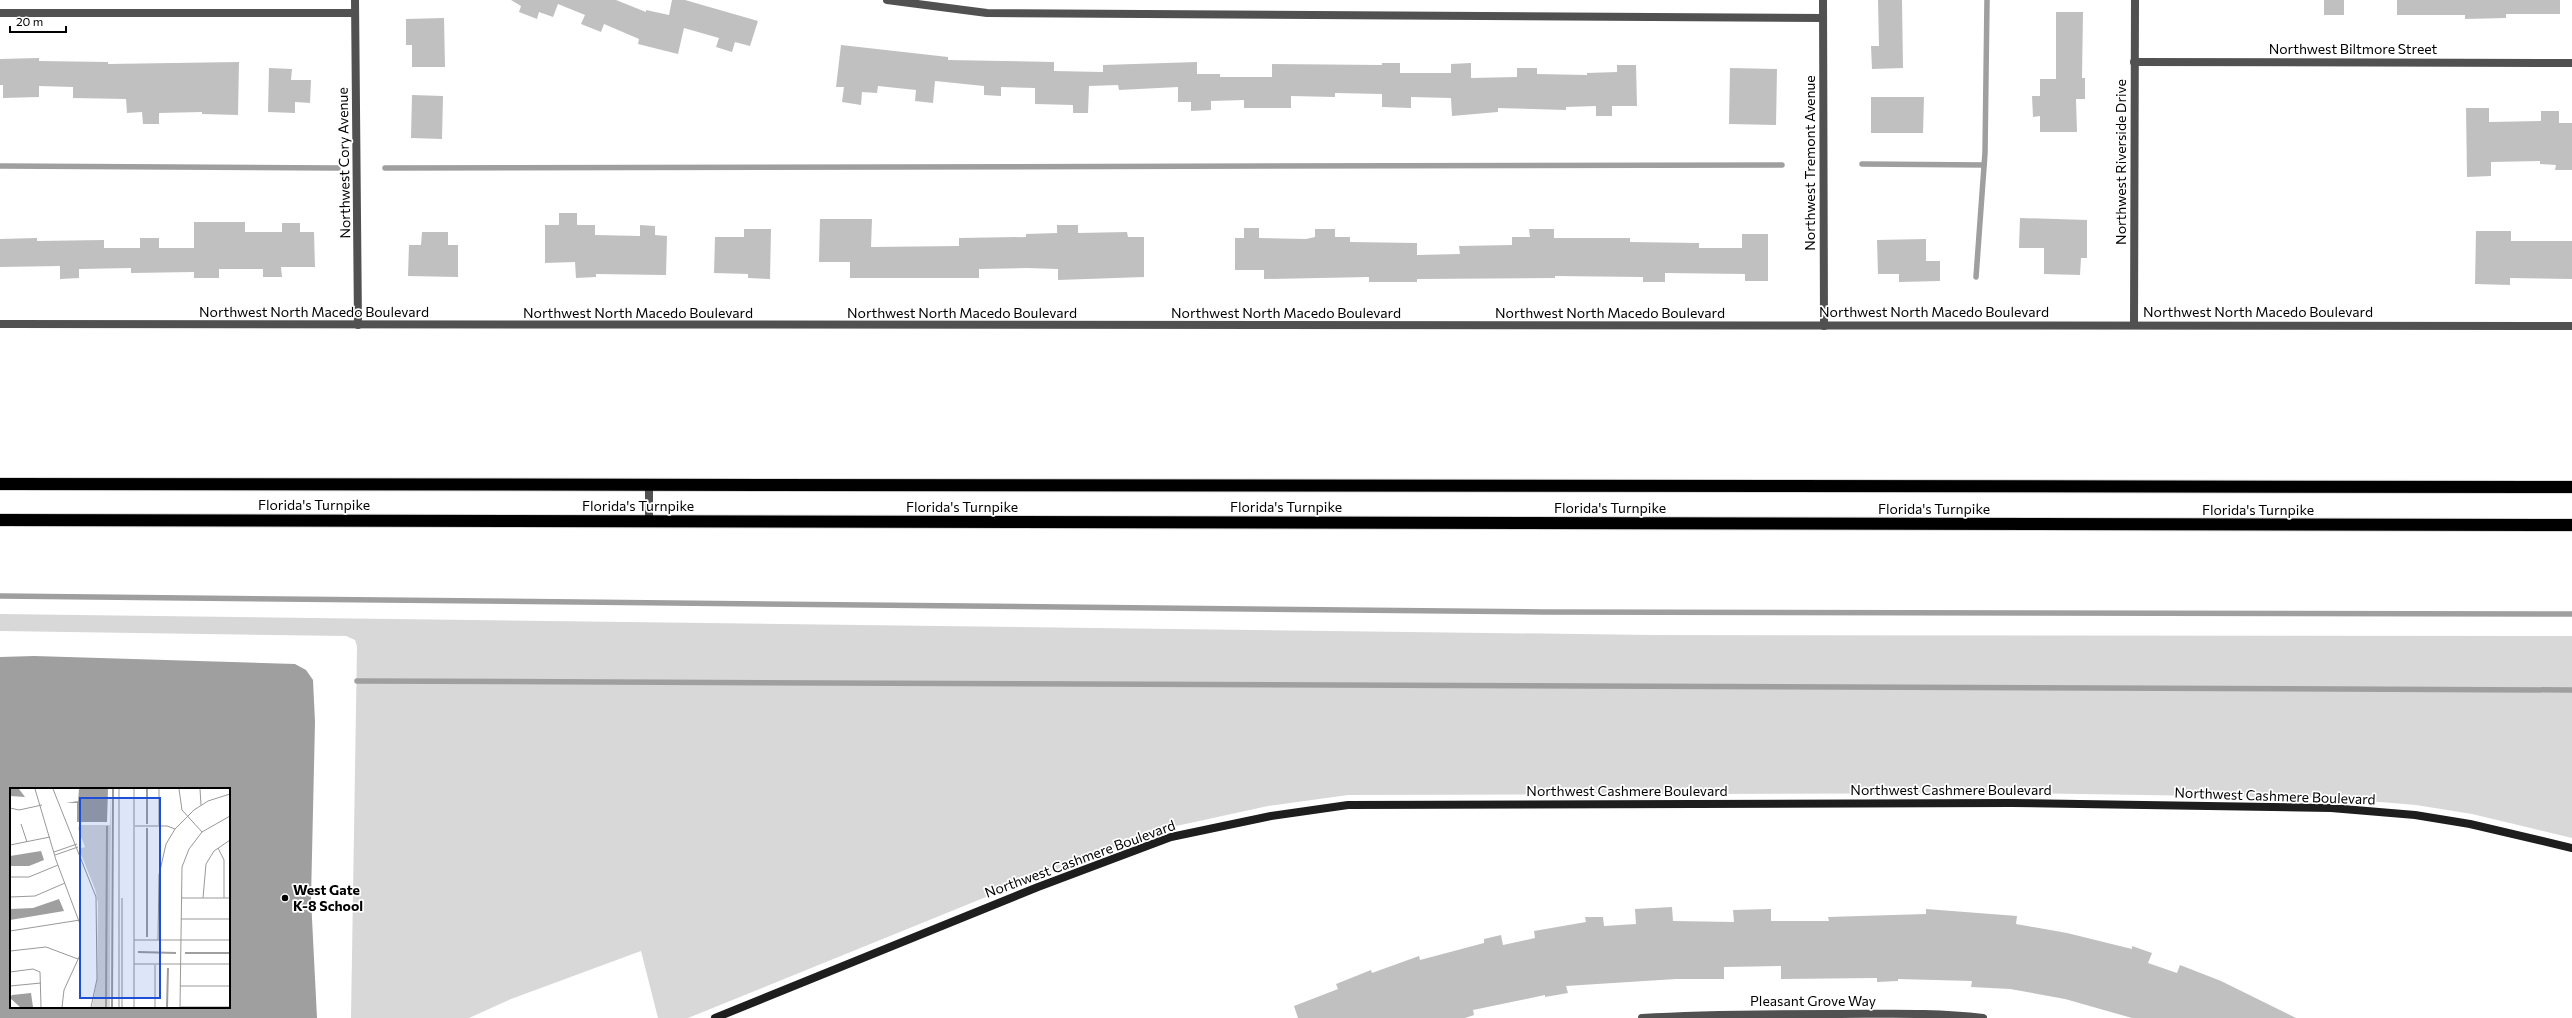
<svg xmlns="http://www.w3.org/2000/svg" width="2572" height="1018" viewBox="0 0 2572 1018" font-family="Commissioner,sans-serif">
	<rect width="100%" height="100%" fill="#fff"/>
	<path fill="#d8d8d8" d="M0,614L1652,635L2572,636V838L2472,814L2416,805L2332,798L2012,793L1348,795L1268,806L1167,828L1033,878L688,1018H658L641,951L511,999L469,1018H351L357,646L355,640L346,636L0,631Z"/>
	<path fill="#9f9f9f" fill-rule="evenodd" d="M34,656L295,664L306,670L313,680L315,722L311,899L317,1018H0V657ZM11,789H229V1007H11Z"/>
	<g fill="none" stroke-linecap="round" stroke-linejoin="round">
		<g stroke="#9f9f9f" stroke-width="5.5">
			<path d="M1862,164L1984,165"/>
			<path d="M0,166L338,168"/>
			<path d="M385,168L1782,165"/>
			<path d="M1976,277L1985,153L1987,0"/>
			<path d="M0,596L1543,612L2572,614"/>
			<path d="M357,681L2572,690"/>
		</g>
	</g>
	<g fill="#c0c0c0">
		<path d="M511,0H616L646,12V10L669,15L672,0H685L758,21L750,46L735,42L732,52L716,47L719,38L684,28L678,54L638,44L639,39L604,24L601,32L581,24L585,15L558,4L553,17L539,12L537,19L519,12L521,6Z"/>
		<path d="M1878,0H1902L1903,68L1872,69L1871,46H1879Z"/>
		<rect x="2324" y="0" width="20" height="15"/>
		<path d="M2397,0H2560V14H2506V18L2465,19V15H2397Z"/>
		<path d="M2056,12H2083L2082,78H2085V99H2076L2077,132H2040V116L2033,117L2032,96H2040V79H2056Z"/>
		<path d="M444,18L445,67H412V45H406V19Z"/>
		<path d="M841,45L948,57V60L1054,62V71L1103,72V65L1197,62V74H1220V77H1272V64L1382,65V63H1400V73H1451V64L1471,63V78L1517,77V68H1537V74L1587,75V73L1617,72V65H1636L1637,106H1612V116H1596V106L1566,107V110L1498,108V112L1452,116L1451,98L1411,97V108L1382,107V94L1335,93V97L1291,96V108H1244V100L1211,101V110L1191,111V102H1178V87L1119,90L1118,85L1089,86L1088,113H1073V105L1035,104V88L1001,87V96L984,95V86L935,81L933,103L915,101L916,90L878,86L877,93L862,92L861,105L842,102L844,87H836Z"/>
		<path d="M39,58V61L108,62V64L239,62L238,115L202,114V112L159,113V124H143L142,112L127,113L126,99L73,98V87L39,86V97L3,98V85H0V59Z"/>
		<path d="M269,68L292,69L291,80H311L310,103L295,102V113L268,112Z"/>
		<path d="M1730,68L1777,69L1776,125L1729,124Z"/>
		<path d="M412,95L443,96L442,139L411,138Z"/>
		<path d="M1871,97H1924L1923,133H1871Z"/>
		<path d="M2466,108H2489V122L2541,121V111H2559V123H2572V170H2555L2556,165L2540,164V161L2491,162V176L2467,177Z"/>
		<path d="M559,213H577V225H595V235L640,236V225L655,226V235L667,236L666,275L596,274V277L576,278L575,262L545,263V225H559Z"/>
		<path d="M2020,218L2087,220V258H2081L2080,275L2044,274V248H2019Z"/>
		<path d="M820,219H872L871,247L959,246V238L1026,237V234L1057,233V225H1078V233L1127,232L1128,237H1144V277L1058,280V269L1027,268L979,269V278H850V262H819Z"/>
		<path d="M194,222H245V232H282V223H300V232H314L315,267H281L282,277H263V269H219V278H194V272L131,273V268L79,269V278L60,279V266L0,267V239L37,238V241L104,240V248H140V238H159V248H194Z"/>
		<path d="M1244,228H1259V238L1306,239L1315,237V229H1335V237H1350V242L1417,243V255L1460,254L1459,246L1512,245V237H1530L1529,229H1554V238H1630V242L1699,243V248H1742V234H1768V281H1745V274L1665,273V282H1643V277L1555,276V278L1417,279V282H1369V277L1264,279V270H1235V238H1244Z"/>
		<path d="M744,229H771L770,279L748,278V274L714,273L715,237H744Z"/>
		<path d="M2476,231H2511V241H2572V279L2510,278V285L2475,284Z"/>
		<path d="M422,232H448V245H458V277L408,276L409,245H421Z"/>
		<path d="M1926,239V261H1940V281L1899,282V274H1878L1877,240Z"/>
		<path d="M1672,907L1673,921L1734,922L1733,910L1771,909V921H1829L1828,917L1926,914V909L2017,916L2016,924L2067,933L2132,949V946L2152,953L2148,963L2177,973L2180,965L2221,981L2296,1018H2132L2065,999L2010,989L1971,987L1972,981L1898,979V981L1877,982V978L1781,979V966L1724,967V979H1676L1566,986L1568,993L1545,997V995L1473,1010L1474,1015L1465,1018H1298L1294,1006L1338,989L1336,984L1371,970L1372,973L1419,956L1420,960L1484,943V939L1501,935L1503,945L1535,938L1534,931L1586,922L1585,917H1603L1604,926L1636,924L1635,909Z"/>
	</g>
	<g fill="none" stroke-linecap="round" stroke-linejoin="round">
		<g stroke="#dbdbdb" stroke-width="14">
			<g id="highway">
				<path d="M0,484L2572,487"/>
				<path d="M0,520L2572,525"/>
			</g>
		</g>
		<path stroke="#515151" stroke-width="8" d="M649,486V521"/>
		<g stroke="#515151" stroke-width="8">
			<path d="M355,0L358,325"/>
			<path d="M887,0L987,13L1823,18"/>
			<path d="M1823,0L1824,326"/>
			<path d="M0,13H354"/>
			<path d="M2134,62L2572,63"/>
			<path d="M0,324L2572,326"/>
			<path d="M2134,324L2135,0"/>
			<path d="M1642,1018C1706,1014 1770,1014 1834,1014C1884,1014 1934,1012 1983,1018"/>
		</g>
		<path stroke="#1e1e1e" stroke-width="8" d="M715,1018L1038,887L1171,837L1271,816L1348,805L2012,803L2331,808L2415,815L2470,824L2572,848"/>
		<use href="#highway" stroke="#000" stroke-width="12"/>
	</g>
	<circle fill="#000" stroke="#fff" stroke-width="1.5" cx="285" cy="898" r="4"/>
	<g text-anchor="middle" stroke-width="3.5" stroke-linejoin="round" paint-order="stroke">
		<g font-size="14" fill="#000" stroke="#fff">
			<text x="2353" y="54">Northwest Biltmore Street</text>
			<text transform="translate(2121 162) rotate(-90)" y="5">Northwest Riverside Drive</text>
			<text transform="translate(344 163) rotate(-91)" y="5">Northwest Cory Avenue</text>
			<text transform="translate(1810 163) rotate(-90)" y="5">Northwest Tremont Avenue</text>
			<text x="314" y="317">Northwest North Macedo Boulevard</text>
			<text x="1934" y="317">Northwest North Macedo Boulevard</text>
			<text x="2258" y="317">Northwest North Macedo Boulevard</text>
			<text x="638" y="318">Northwest North Macedo Boulevard</text>
			<text x="962" y="318">Northwest North Macedo Boulevard</text>
			<text x="1286" y="318">Northwest North Macedo Boulevard</text>
			<text x="1610" y="318">Northwest North Macedo Boulevard</text>
			<text x="314" y="510">Florida's Turnpike</text>
			<text x="638" y="511">Florida's Turnpike</text>
			<text x="962" y="512">Florida's Turnpike</text>
			<text x="1286" y="512">Florida's Turnpike</text>
			<text x="1610" y="513">Florida's Turnpike</text>
			<text x="1934" y="514">Florida's Turnpike</text>
			<text x="2258" y="515">Florida's Turnpike</text>
			<text x="1951" y="795">Northwest Cashmere Boulevard</text>
			<text x="1627" y="796">Northwest Cashmere Boulevard</text>
			<text transform="translate(2275 796) rotate(2)" y="5">Northwest Cashmere Boulevard</text>
			<text transform="translate(1080 859) rotate(-20)" y="5">Northwest Cashmere Boulevard</text>
			<text x="1813" y="1006">Pleasant Grove Way</text>
		</g>
		<g font-size="14" font-weight="bold" fill="#000" stroke="#fff" text-anchor="start">
			<text x="293" y="895">West Gate<tspan x="293" dy="16">K-8 School</tspan></text>
		</g>
	</g>
	<g transform="translate(10 788)">
		<rect width="220" height="220" fill="#fff"/>
		<path d="M101,1L100,219H82L87,192L88,115L85,101L69,61L75,59L68,41L69,37H100Z" fill="#d8d8d8"/>
		<path d="M0,1H9L15,9L0,8ZM69,1H98L97,34H67V15H56L68,13ZM31,63L34,72L19,78H0V68ZM49,111L54,123L0,132V121L23,120ZM21,205L23,219H10L0,210L2,207Z" fill="#9f9f9f"/>
		<path fill="none" stroke="#9f9f9f" stroke-width="2" d="M137,36V1M137,40V149M128,164L166,165M175,165H220M96,219L97,38M102,219L103,1M157,219L158,180"/>
		<path fill="none" stroke="#999" stroke-width="1" d="M25,1L46,72L70,136V167L54,202L52,219M43,1L86,109L87,191L81,219M169,1L172,22L192,44M190,1L191,17M0,20L9,22L32,17M11,36L17,54M149,37V1M125,38H157L165,41M0,57L40,49M208,60L214,72V110M44,64L67,56M45,67L68,59M0,89H19L48,77M0,109L25,108L55,95M171,110H220M193,110L196,76L204,63L220,52M171,131H220M0,143L70,132M124,152H220M148,152L149,87L156,56L165,41L184,22L198,13L220,6M0,163L36,159L68,171M124,176H220M0,184L23,181L30,184L31,219M0,198L31,195M170,198H220M109,219V1M112,219V110M124,219V1M145,219V177M170,219H220M170,219L172,79L179,61L192,44L220,28"/>
		<path fill="#1d4ed8" fill-opacity="0.15" stroke="#1d4ed8" stroke-width="2" d="M70,10H150V210H70Z"/>
		<rect width="220" height="220" fill="none" stroke="#000" stroke-width="2"/>
	</g>
	<path d="M10 26v6h56v-6" fill="none" stroke="#000000" stroke-width="2"/>
	<text x="16" y="26" font-size="12" fill="#000000" stroke="#ffffff" stroke-width="3" paint-order="stroke">20 m</text>
</svg>
